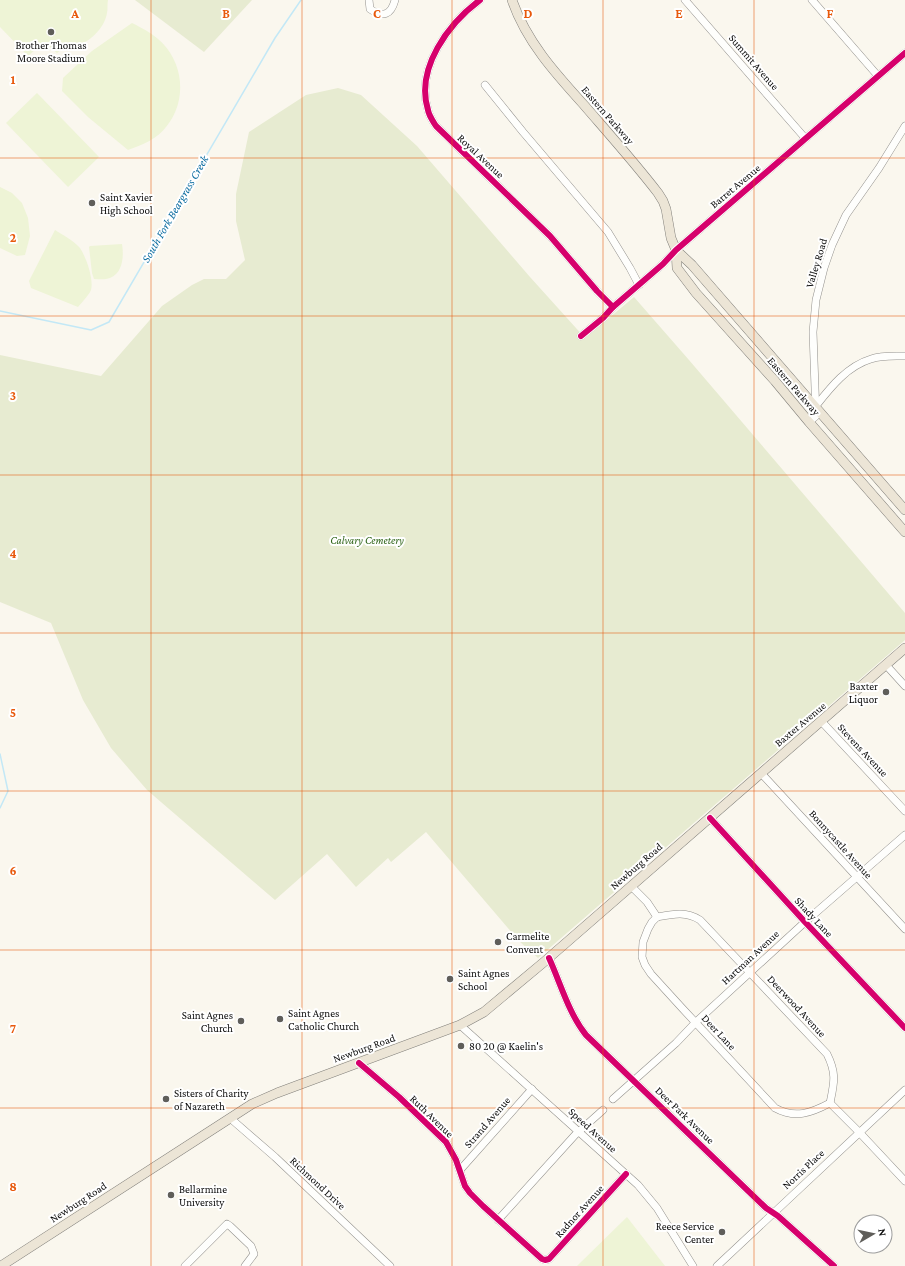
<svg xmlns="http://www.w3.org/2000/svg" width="905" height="1266" viewBox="0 0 905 1266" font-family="'Crimson Pro',serif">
	<rect width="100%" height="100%" fill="#faf7ee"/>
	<g fill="#e7ebd1">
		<path d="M135,0H252L204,52Z"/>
		<path d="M338,88L361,95L417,146L530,277L585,338L634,297L689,360L905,613V640L538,958L519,941L426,832L391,862L388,858L356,887L327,854L275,900L147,790L111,748L83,700L51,623L0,602V355L101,376L162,306L192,285L204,279H226L245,260L236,221V194L249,132L306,95Z"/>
	</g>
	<g fill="#eef4d6">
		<path d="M0,0H108C107,4 108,9 107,13C105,26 93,39 81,44C71,48 68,45 57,53L44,42L28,56L0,27Z"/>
		<path d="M132,23C142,28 150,32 158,39C184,61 188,101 166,127C157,139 142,145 128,150L88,117L62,91L63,78L92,51Z"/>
		<path d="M37,93L99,157L68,187L6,123Z"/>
		<path d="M0,187L12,193L22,203L28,218L30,236L25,255L17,256L0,248Z"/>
		<path d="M55,230C63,235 74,241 80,248C86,257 94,279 91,290C89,295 82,302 78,307L31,288L29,281Z"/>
		<path d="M122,244C124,256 123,273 110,278C105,280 99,279 94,279L92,273L89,247L90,246Z"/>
		<path d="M627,1217L665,1266H577Z"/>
	</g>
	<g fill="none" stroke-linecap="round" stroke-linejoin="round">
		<g stroke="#c3e8f6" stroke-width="1.5">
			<path d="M0,311L91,330L109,322L275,38L301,0"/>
			<path d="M0,754L8,791L0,808"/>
		</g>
		<g stroke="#93918d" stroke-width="8">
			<g id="minor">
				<path d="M369,0L370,9C383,18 391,15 395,0"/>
				<path d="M480,0C449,23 415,68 428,110C429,116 433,121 436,126L550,236L597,291L613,307"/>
				<path d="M685,0L805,138"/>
				<path d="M812,0L878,76"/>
				<path d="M485,85L523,132L608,232L630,268L639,285"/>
				<path d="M581,336L603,318L613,307L663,264L676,250L905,53"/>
				<path d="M815,407C830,388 847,366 871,359C882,355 894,356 905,356"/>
				<path d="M809,422L816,416L813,332L816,300L824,268L832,245L846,215L879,168L905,126"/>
				<path d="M886,665L905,686"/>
				<path d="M822,722L905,811"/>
				<path d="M761,773L905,929"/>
				<path d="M710,818L805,922L905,1028"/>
				<path d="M631,886L647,902L657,917"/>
				<path d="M657,917L652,922L648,929L643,942L642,957L645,965L651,974L682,1008L775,1108C795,1119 811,1113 830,1103"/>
				<path d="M657,917C673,914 686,911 700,920L827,1054C837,1074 834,1083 830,1103"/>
				<path d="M549,958C560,982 569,1014 586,1035L766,1208L778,1216L834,1266"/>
				<path d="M460,1025L638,1185L657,1208L693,1266"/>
				<path d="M359,1063L399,1097L446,1142L456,1160L465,1186L470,1193L483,1206L542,1259L545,1260L549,1259L626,1174"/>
				<path d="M613,1099L676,1043L696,1022L805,922L905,835"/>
				<path d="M830,1103L859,1132L905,1181"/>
				<path d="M230,1118L275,1157L390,1266"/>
				<path d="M460,1170L532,1089"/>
				<path d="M498,1220L575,1135L603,1110"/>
				<path d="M185,1266L227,1224L230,1226L251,1246L254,1254L245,1266"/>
				<path d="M717,1266L905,1090"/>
			</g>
		</g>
		<g stroke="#807f7a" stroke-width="10">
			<g id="major">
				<path d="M512,0C526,41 555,73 584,105C609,134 635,163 658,193L663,201L666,209L671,238L676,250L677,268L696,293L775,381L809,422L905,532"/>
				<path d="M676,250L692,265L905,510"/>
				<path d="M1,1266L252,1104L277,1093L460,1025L484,1012L544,962L905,648"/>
			</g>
		</g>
		<use href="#minor" stroke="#fefefc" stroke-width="7"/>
		<use href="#major" stroke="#ece5d6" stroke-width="9"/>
		<g stroke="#fff" stroke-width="8">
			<g id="cycleway">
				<path d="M480,0C449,23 415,68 428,110C429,116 433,121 436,126L550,236L597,291L613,307"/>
				<path d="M581,336L603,318L613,307L663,264L676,250L905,53"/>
				<path d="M710,818L805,922L905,1028"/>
				<path d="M549,958C560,982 569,1014 586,1035L766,1208L778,1216L834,1266"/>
				<path d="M359,1063L399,1097L446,1142L456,1160L465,1186L470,1193L483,1206L542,1259L545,1260L549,1259L626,1174"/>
			</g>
		</g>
		<use href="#cycleway" stroke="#d6006c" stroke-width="6"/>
	</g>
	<path fill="none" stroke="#e8590c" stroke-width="1" stroke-opacity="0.55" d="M151,0V1266M302,0V1266M452,0V1266M603,0V1266M754,0V1266M0,158H905M0,316H905M0,475H905M0,633H905M0,791H905M0,950H905M0,1108H905"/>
	<g fill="#5f5e5a" stroke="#fff" stroke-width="1.5">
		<circle cx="51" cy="32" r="4"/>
		<circle cx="92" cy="203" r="4"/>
		<circle cx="886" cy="692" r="4"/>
		<circle cx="498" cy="942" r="4"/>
		<circle cx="450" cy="979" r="4"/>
		<circle cx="280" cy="1019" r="4"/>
		<circle cx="241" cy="1021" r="4"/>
		<circle cx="461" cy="1046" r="4"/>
		<circle cx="166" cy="1099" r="4"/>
		<circle cx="171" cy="1195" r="4"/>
		<circle cx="722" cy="1232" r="4"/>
	</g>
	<g text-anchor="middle" stroke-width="4" stroke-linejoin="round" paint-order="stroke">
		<g font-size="11" fill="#0b0b0b" stroke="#fff" text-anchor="start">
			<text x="51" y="49" text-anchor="middle">Brother Thomas<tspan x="51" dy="13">Moore Stadium</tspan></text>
			<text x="100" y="201">Saint Xavier<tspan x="100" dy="13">High School</tspan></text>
			<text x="878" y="690" text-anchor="end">Baxter<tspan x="878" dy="13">Liquor</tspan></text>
			<text x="506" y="940">Carmelite<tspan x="506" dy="13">Convent</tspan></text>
			<text x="458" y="977">Saint Agnes<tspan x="458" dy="13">School</tspan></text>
			<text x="288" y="1017">Saint Agnes<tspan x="288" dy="13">Catholic Church</tspan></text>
			<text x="233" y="1019" text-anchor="end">Saint Agnes<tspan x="233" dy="13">Church</tspan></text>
			<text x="469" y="1050">80 20 @ Kaelin's</text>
			<text x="174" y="1097">Sisters of Charity<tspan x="174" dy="13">of Nazareth</tspan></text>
			<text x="179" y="1193">Bellarmine<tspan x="179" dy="13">University</tspan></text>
			<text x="714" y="1230" text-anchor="end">Reece Service<tspan x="714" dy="13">Center</tspan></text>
		</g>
		<g font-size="11" fill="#0b0b0b" stroke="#fff">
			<text transform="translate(754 62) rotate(49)" y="4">Summit Avenue</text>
			<text transform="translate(608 115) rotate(49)" y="4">Eastern Parkway</text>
			<text transform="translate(481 156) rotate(43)" y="4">Royal Avenue</text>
			<text transform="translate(735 186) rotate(-40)" y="4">Barret Avenue</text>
			<text transform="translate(816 263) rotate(-73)" y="4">Valley Road</text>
			<text transform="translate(794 386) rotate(49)" y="4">Eastern Parkway</text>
			<text transform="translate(800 724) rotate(-40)" y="4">Baxter Avenue</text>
			<text transform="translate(863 750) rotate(47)" y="4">Stevens Avenue</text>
			<text transform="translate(841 844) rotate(48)" y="4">Bonnycastle Avenue</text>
			<text transform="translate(636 866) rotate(-41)" y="4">Newburg Road</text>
			<text transform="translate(814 917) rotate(47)" y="4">Shady Lane</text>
			<text transform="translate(750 957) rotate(-43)" y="4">Hartman Avenue</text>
			<text transform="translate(797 1006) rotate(47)" y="4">Deerwood Avenue</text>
			<text transform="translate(719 1032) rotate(47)" y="4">Deer Lane</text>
			<text transform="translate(364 1048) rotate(-20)" y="4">Newburg Road</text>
			<text transform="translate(685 1115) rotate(44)" y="4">Deer Park Avenue</text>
			<text transform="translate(432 1116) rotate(44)" y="4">Ruth Avenue</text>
			<text transform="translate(487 1122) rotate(-49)" y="4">Strand Avenue</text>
			<text transform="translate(593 1130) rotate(42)" y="4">Speed Avenue</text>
			<text transform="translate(803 1169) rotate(-43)" y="4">Norris Place</text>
			<text transform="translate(318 1183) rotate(43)" y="4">Richmond Drive</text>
			<text transform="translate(78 1202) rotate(-33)" y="4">Newburg Road</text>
			<text transform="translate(579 1211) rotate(-48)" y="4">Radnor Avenue</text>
		</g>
		<g font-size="11" font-style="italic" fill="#2f6519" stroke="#fff">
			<text x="367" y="544">Calvary Cemetery</text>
		</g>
		<g font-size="12" font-style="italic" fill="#0f6ea1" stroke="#fff">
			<text transform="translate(175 209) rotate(-60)" y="4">South Fork Beargrass Creek</text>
		</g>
	</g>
	<g font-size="13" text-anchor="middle" font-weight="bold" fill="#e8590c" stroke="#fff" stroke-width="4" stroke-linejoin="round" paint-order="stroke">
		<text x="75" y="18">A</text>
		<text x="226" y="18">B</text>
		<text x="377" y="18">C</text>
		<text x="528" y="18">D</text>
		<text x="679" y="18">E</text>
		<text x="830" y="18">F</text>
		<text x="13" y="84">1</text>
		<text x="13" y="242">2</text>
		<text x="13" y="400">3</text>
		<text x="13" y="558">4</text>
		<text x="13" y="717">5</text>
		<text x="13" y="875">6</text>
		<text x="13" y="1033">7</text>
		<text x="13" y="1191">8</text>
	</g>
	<g transform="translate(873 1234) rotate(81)"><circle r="19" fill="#ffffff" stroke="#9d9d9d"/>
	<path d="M0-3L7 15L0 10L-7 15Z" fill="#5f5e5a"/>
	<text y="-6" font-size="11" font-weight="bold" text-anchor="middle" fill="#0b0b0b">N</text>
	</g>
</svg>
